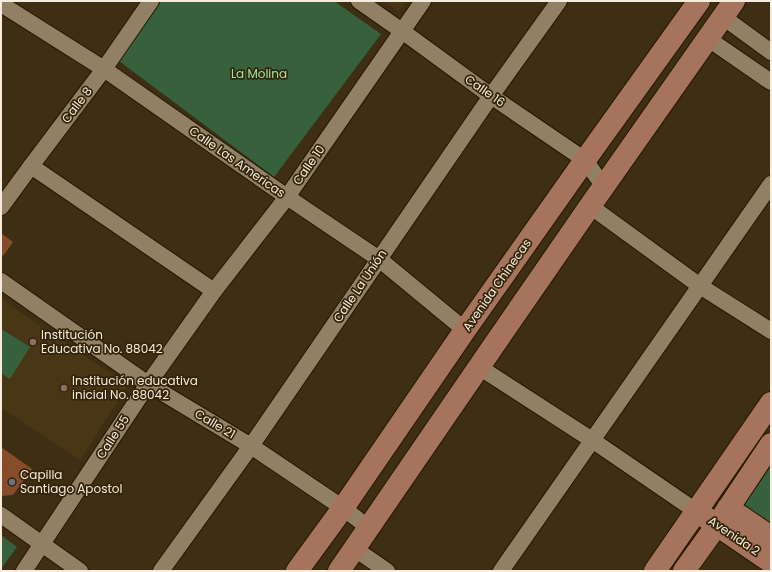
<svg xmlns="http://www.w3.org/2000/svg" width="772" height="572" viewBox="0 0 772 572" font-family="Poppins,sans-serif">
	<rect width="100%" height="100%" fill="#3e2e14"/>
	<g fill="#493614">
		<path d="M384,1H406L399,12Z"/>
		<path d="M1,299L128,385L80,460L1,408Z"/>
	</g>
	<g fill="#36613c">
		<path d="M160,1H334L381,34L274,177L119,61Z"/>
		<path d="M3,330L30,347L10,379L1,373V332Z"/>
		<path d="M771,447V524L736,500Z"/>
		<path d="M1,535L17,547L1,569Z"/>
	</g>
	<g fill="#874d2b">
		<path d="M1,233L13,242L3,256L1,254Z"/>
		<path d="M1,447L32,469L13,495L1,496Z"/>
	</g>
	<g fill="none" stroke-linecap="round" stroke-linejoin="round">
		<g stroke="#241600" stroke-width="18">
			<g id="street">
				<path d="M359,1L402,31L491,96L585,160L604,187"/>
				<path d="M1,4L104,69L287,197L379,259L465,330"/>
				<path d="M723,17L771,52"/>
				<path d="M707,38L771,82"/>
				<path d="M31,166L214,291"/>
				<path d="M590,206L700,286L771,331"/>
				<path d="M1,207L31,166L104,69L151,1"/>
				<path d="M1,281L148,384L251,446L343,508L369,528"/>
				<path d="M479,367L592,440L696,511"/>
				<path d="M1,515L80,571"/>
				<path d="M355,549L387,571"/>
				<path d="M24,571L148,384L214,291L287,197L423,1"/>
				<path d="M161,571L251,446L491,96L559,1"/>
				<path d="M501,571L771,184"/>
			</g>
		</g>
		<g stroke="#241600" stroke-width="24">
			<g id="secondary">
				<path d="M728,508L771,537"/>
				<path d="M705,517L771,562"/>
				<path d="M297,571L343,508L465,330L585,160L699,1"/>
				<path d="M339,571L494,345L590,206L734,1"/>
				<path d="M655,571L771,403"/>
				<path d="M684,571L717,525L771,444"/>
			</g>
		</g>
		<use href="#street" stroke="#928064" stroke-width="16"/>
		<use href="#secondary" stroke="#a6735d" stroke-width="22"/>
	</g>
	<g fill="#8d6e63" stroke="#33240a" stroke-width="1.5">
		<circle cx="33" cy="342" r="4"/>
		<circle cx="64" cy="388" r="4"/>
	</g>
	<circle fill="#6b7280" stroke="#33240a" stroke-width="1.5" cx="12" cy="482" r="4"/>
	<g text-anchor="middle" stroke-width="3.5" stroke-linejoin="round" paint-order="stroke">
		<g font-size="12" fill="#9ce9a4" stroke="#33240a">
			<text x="259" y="78">La Molina</text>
		</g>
		<g font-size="12" fill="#f6ecdd" stroke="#33240a">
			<text transform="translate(485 91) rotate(35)" y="4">Calle 16</text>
			<text transform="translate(77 105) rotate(-53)" y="4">Calle 8</text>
			<text transform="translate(237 162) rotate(35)" y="4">Calle Las Americas</text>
			<text transform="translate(309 165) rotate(-55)" y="4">Calle 10</text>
			<text transform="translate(497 285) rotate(-55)" y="4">Avenida Chinecas</text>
			<text transform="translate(360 286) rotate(-56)" y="4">Calle La Unión</text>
			<text transform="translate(215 424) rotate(31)" y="4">Calle 21</text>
			<text transform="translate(113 437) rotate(-57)" y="4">Calle 55</text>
			<text transform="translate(734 536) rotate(34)" y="4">Avenida 2</text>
		</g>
		<g font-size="12" fill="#f6ecdd" stroke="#33240a" text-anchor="start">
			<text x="41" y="339">Institución<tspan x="41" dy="14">Educativa No. 88042</tspan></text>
			<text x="72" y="385">Institución educativa<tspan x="72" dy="14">inicial No. 88042</tspan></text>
			<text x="20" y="479">Capilla<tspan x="20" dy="14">Santiago Apostol</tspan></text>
		</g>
	</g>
	<rect width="772" height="572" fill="none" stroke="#f6ecdd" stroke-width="4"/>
</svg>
